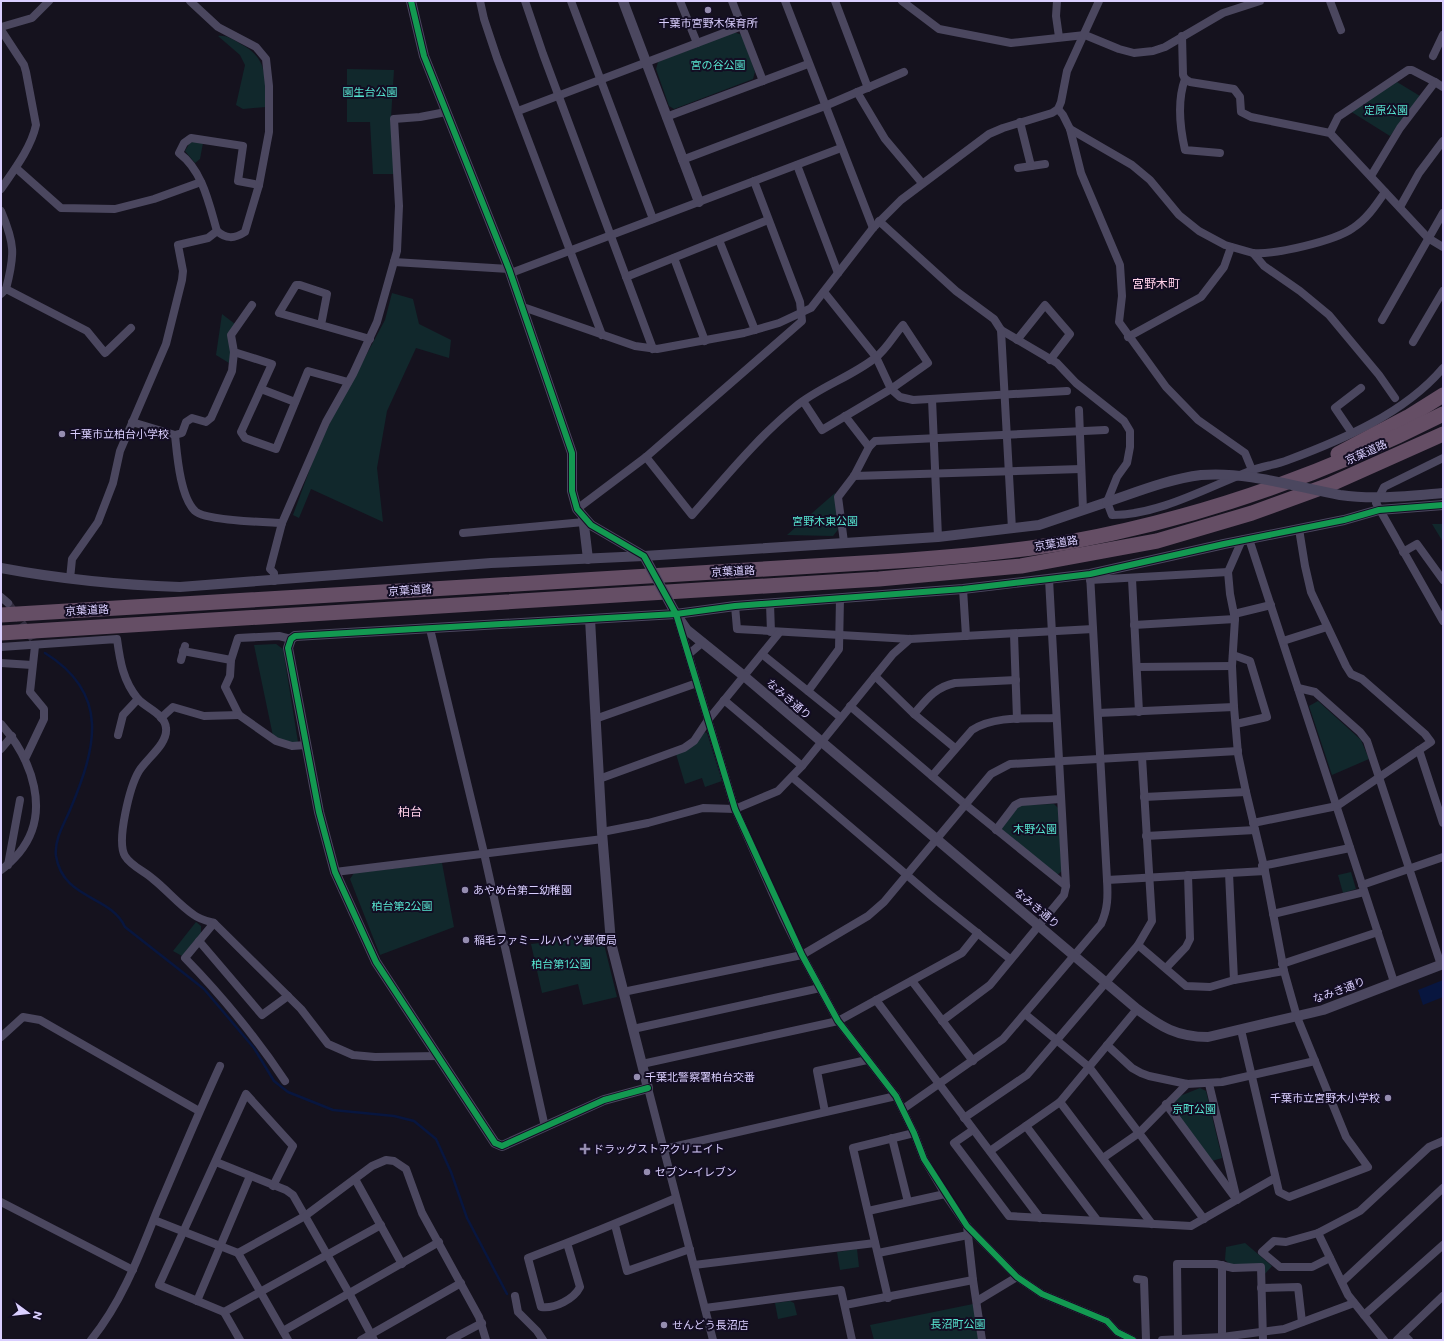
<svg xmlns="http://www.w3.org/2000/svg" width="1444" height="1341" viewBox="0 0 1444 1341" font-family="Commissioner,'Noto Sans JP',sans-serif">
	<rect width="100%" height="100%" fill="#15121e"/>
	<g fill="#11282c">
		<path d="M734,32L742,35L755,72L753,79L674,109L669,106L656,69L658,62Z"/>
		<path d="M218,36C226,35 232,39 239,43C270,59 264,77 266,107L243,109L236,105L245,65L240,55Z"/>
		<path d="M347,69L394,70L391,118L395,174H373L370,122H347Z"/>
		<path d="M1397,82L1420,96L1390,136L1350,111Z"/>
		<path d="M194,141L203,143L200,159L195,163L185,151L189,144Z"/>
		<path d="M392,293L413,299L419,324L451,340L449,358L416,348L387,411L377,468L383,522L311,489L299,518L293,515L315,455L335,412L348,389L385,320Z"/>
		<path d="M222,314L235,324L229,363L216,355Z"/>
		<path d="M835,493L840,527L833,536L787,535Z"/>
		<path d="M1432,524H1443V542Z"/>
		<path d="M276,644L283,649L298,742H287L273,736L254,645Z"/>
		<path d="M1318,701L1361,740L1369,759L1332,775L1309,706Z"/>
		<path d="M703,732L707,733L722,781L705,787L702,778L685,784L676,754Z"/>
		<path d="M1054,804L1058,808L1062,871L1056,876L1000,831L1018,805Z"/>
		<path d="M442,863L454,927L380,955L350,879L354,873Z"/>
		<path d="M1351,872L1356,889L1343,893L1338,875Z"/>
		<path d="M196,922L201,926V933L182,956L173,951Z"/>
		<path d="M602,936L617,997L583,1005L578,984L542,993L531,944Z"/>
		<path d="M1200,1088L1206,1091L1222,1158L1212,1161L1169,1106L1170,1100Z"/>
		<path d="M1245,1243L1272,1266L1263,1276L1264,1265H1231L1225,1260L1226,1247Z"/>
		<path d="M857,1249L859,1267L840,1270L837,1252Z"/>
		<path d="M790,1301L794,1303L797,1315L778,1319L775,1303Z"/>
		<path d="M973,1304L980,1340H874L870,1325Z"/>
	</g>
	<path fill="#08163f" d="M1443,980V997L1423,1005L1418,990Z"/>
	<g fill="none" stroke-linecap="round" stroke-linejoin="round">
		<path stroke="#08163f" stroke-width="2.5" d="M45,653C111,694 96,748 70,810C64,824 54,840 56,856C63,900 111,895 125,927L204,989L254,1048L274,1081L288,1092L333,1110L394,1116L414,1121L436,1139L451,1172L467,1218L507,1294"/>
		<path stroke="#332e40" stroke-width="8" stroke-dasharray="8 4" stroke-linecap="butt" d="M8,603L33,639L35,646"/>
		<g stroke="#4b475f" stroke-width="8">
			<path d="M190,1L218,27L256,47L266,59L269,86V132L259,185L245,232C234,239 226,239 217,231"/>
			<path d="M480,1L484,19L497,58L602,335"/>
			<path d="M525,1L543,54L653,349"/>
			<path d="M571,1L653,219"/>
			<path d="M680,1L697,43"/>
			<path d="M732,1L763,81"/>
			<path d="M785,1L873,228"/>
			<path d="M835,1L868,88"/>
			<path d="M902,1L939,29L1011,43L1085,35L1119,49L1134,53L1153,51L1165,47L1223,13L1260,1"/>
			<path d="M1057,1L1056,16L1059,37"/>
			<path d="M1330,1L1341,30"/>
			<path d="M1,27L32,18L49,1"/>
			<path d="M1,30L24,65L26,72L36,125C31,148 14,170 1,189"/>
			<path d="M1182,36L1183,75L1185,79L1190,82L1234,89L1240,97L1241,112L1251,117L1330,133L1428,238L1443,247"/>
			<path d="M1433,56L1443,35"/>
			<path d="M1185,79C1177,101 1180,128 1185,150L1220,153"/>
			<path d="M857,92L885,139L922,183"/>
			<path d="M1058,109L1063,115L1070,129L1132,165L1150,180L1179,215L1199,231L1225,245L1253,253L1264,266L1300,291L1329,315L1379,375L1395,398"/>
			<path d="M518,111L742,26"/>
			<path d="M666,117L808,64"/>
			<path d="M1020,122L1031,166"/>
			<path d="M1070,129L1081,173L1120,265L1122,296L1119,322L1166,387L1198,420L1245,453L1252,470"/>
			<path d="M1330,133L1338,117L1408,70H1412L1435,82"/>
			<path d="M682,160L825,106L904,72"/>
			<path d="M797,165L838,273"/>
			<path d="M16,168L61,208L115,209L154,199L201,182"/>
			<path d="M1018,168L1045,164"/>
			<path d="M1371,176L1400,128L1435,82L1443,87"/>
			<path d="M1400,207L1419,173L1443,141"/>
			<path d="M1,211C15,244 15,254 6,289"/>
			<path d="M879,221L956,291L994,319L1001,330L1057,363L1076,383L1124,421L1130,431V447L1127,463L1117,477L1107,502L1112,515C1159,515 1206,488 1250,471C1262,466 1276,465 1288,460C1342,440 1405,413 1443,368"/>
			<path d="M719,240L755,330"/>
			<path d="M1253,253C1274,255 1335,241 1353,228C1367,219 1376,205 1385,192"/>
			<path d="M674,258L705,341"/>
			<path d="M394,262L509,269"/>
			<path d="M511,273L841,148"/>
			<path d="M626,277L768,220"/>
			<path d="M824,292L876,357L891,389L900,397L913,400L1067,391"/>
			<path d="M1,294L6,289L87,331L105,353L131,328"/>
			<path d="M252,305L231,335L234,352L272,364L241,432L245,438L276,449L308,371L348,382"/>
			<path d="M523,307L635,346L657,349L744,333L779,323L811,308L873,228L901,200L989,134L1003,128L1052,113L1058,109L1061,102L1067,71L1099,1"/>
			<path d="M1382,320L1443,213"/>
			<path d="M321,325L327,294L300,285H296L279,313L370,339"/>
			<path d="M1001,330L1012,529"/>
			<path d="M1128,337L1201,297L1224,267L1231,247"/>
			<path d="M1017,340L1045,305L1070,334L1050,360"/>
			<path d="M1413,342L1443,291"/>
			<path d="M261,389L295,402"/>
			<path d="M932,399L938,537"/>
			<path d="M1079,410L1083,510"/>
			<path d="M845,416L869,447"/>
			<path d="M132,422L175,435C177,454 180,497 195,511C205,521 266,522 282,523"/>
			<path d="M1352,433L1335,408L1361,388"/>
			<path d="M175,435L182,433L186,422L192,418L206,422L211,418L232,371L234,352"/>
			<path d="M646,457L692,515C725,478 756,439 795,407C819,387 851,377 875,358C886,350 894,335 903,325L928,363L891,389L822,430L803,401"/>
			<path d="M1443,458L1384,487L1376,503L1443,621"/>
			<path d="M854,476L1081,469"/>
			<path d="M577,509L646,457L802,321L800,302L754,181"/>
			<path d="M463,533L584,522"/>
			<path d="M1249,539L1394,982"/>
			<path d="M844,542L838,497L854,476L869,447L875,441L1105,430"/>
			<path d="M1403,552L1417,544L1443,580"/>
			<path d="M70,579L72,559L98,522L113,483L120,451L166,344L182,280L183,271L178,245L208,238L217,231C209,204 203,171 179,153L184,143L191,138L243,146L238,181L259,185"/>
			<path d="M1132,579L1139,712"/>
			<path d="M1090,580L1228,572"/>
			<path d="M274,581V573L270,569L282,523L326,422L353,374L377,322L397,251L399,206L394,119L420,117L446,112"/>
			<path d="M963,589L966,636"/>
			<path d="M1,597L8,603"/>
			<path d="M770,604L771,632"/>
			<path d="M735,606L737,629L910,639L1093,629"/>
			<path d="M1234,614L1271,605"/>
			<path d="M678,620L735,809L783,917L802,955L838,1021L896,1096L914,1133L924,1159L945,1194L967,1226L1017,1277L1042,1294L1107,1321L1117,1332L1133,1340"/>
			<path d="M1134,625L1235,619"/>
			<path d="M430,629L484,853L545,1127"/>
			<path d="M1014,634L1017,719"/>
			<path d="M291,639L279,636L238,638L231,660L230,676L225,687L239,715L276,741L292,746L306,745"/>
			<path d="M1283,641L1327,627"/>
			<path d="M1,647L117,639C120,661 123,681 138,699C146,708 165,714 166,728C168,744 147,758 139,771C130,786 116,841 125,856C131,866 144,871 153,879C167,890 179,905 194,915C199,919 207,921 214,923L301,1009L328,1044L353,1055L375,1057L438,1056"/>
			<path d="M183,651L231,660"/>
			<path d="M689,654L703,642"/>
			<path d="M762,654L840,717"/>
			<path d="M1233,655L1250,661L1267,717L1236,724"/>
			<path d="M181,660L185,646"/>
			<path d="M1,663L32,665"/>
			<path d="M1137,667L1232,666"/>
			<path d="M875,676L914,714L955,748"/>
			<path d="M1298,688L1315,692L1360,732L1367,741L1441,965"/>
			<path d="M808,691L839,649L840,598"/>
			<path d="M724,700L802,766"/>
			<path d="M850,706L966,805L1066,886"/>
			<path d="M1098,713L1234,707"/>
			<path d="M914,714C926,700 935,687 955,683L1016,680"/>
			<path d="M161,718L173,707L204,716L239,715"/>
			<path d="M595,719L697,683"/>
			<path d="M1,724C32,759 52,813 19,853C13,860 8,865 1,870"/>
			<path d="M118,735L123,715L138,699"/>
			<path d="M1,749L12,736"/>
			<path d="M1419,750L1443,823"/>
			<path d="M25,759L44,719V709L30,692L35,646"/>
			<path d="M932,776L972,730C995,715 1029,719 1056,718"/>
			<path d="M792,777L935,899L1010,959"/>
			<path d="M599,779L684,748L694,741L708,720L779,633"/>
			<path d="M1144,797L1246,792"/>
			<path d="M1253,823L1337,806L1431,742L1425,734L1362,679L1351,674L1346,666L1311,592L1305,566L1299,529"/>
			<path d="M996,830L1015,805L1021,802L1060,799"/>
			<path d="M602,832L648,823L703,808L735,809L778,791L802,766L893,654L910,639"/>
			<path d="M1146,836L1255,830"/>
			<path d="M8,865L20,800"/>
			<path d="M1262,866L1350,848"/>
			<path d="M335,872L603,839"/>
			<path d="M1229,873L1234,980"/>
			<path d="M1107,880L1265,871"/>
			<path d="M1362,885L1443,857"/>
			<path d="M1273,914L1364,892"/>
			<path d="M214,923L185,958C223,997 255,1036 285,1081"/>
			<path d="M199,941L262,1015L288,996"/>
			<path d="M1138,945L1186,986L1210,987L1234,980L1284,971"/>
			<path d="M1282,964L1378,932"/>
			<path d="M1166,968L1186,947L1190,939L1188,875"/>
			<path d="M912,981L973,1061"/>
			<path d="M623,992L802,955L868,916L884,902L991,774L1010,764L1238,751"/>
			<path d="M876,1000L1040,1218"/>
			<path d="M1025,1014L1089,1067L1204,1219"/>
			<path d="M942,1021L990,985L1064,895L1066,886L1049,579"/>
			<path d="M633,1029L820,988"/>
			<path d="M1241,1030L1279,1192L1289,1197L1368,1167L1346,1137L1297,1017L1284,971L1265,871L1246,792L1238,754L1234,707L1232,666L1235,619L1230,594L1228,572L1242,540"/>
			<path d="M1,1037L23,1017L40,1020L199,1111"/>
			<path d="M1107,1045L1132,1068L1141,1073L1149,1076L1187,1084L1222,1082L1315,1061"/>
			<path d="M642,1064L838,1021L962,953L978,933"/>
			<path d="M1209,1084L1237,1200"/>
			<path d="M648,1088L713,1340"/>
			<path d="M1060,1102L1152,1224"/>
			<path d="M1166,1104L1234,1196"/>
			<path d="M903,1109L1003,1039L1101,924C1108,909 1108,896 1107,880L1090,574"/>
			<path d="M825,1112L817,1071L867,1060"/>
			<path d="M964,1118L1027,1075L1138,945L1152,921L1142,757"/>
			<path d="M1026,1126L1097,1220"/>
			<path d="M973,1130L954,1143L1009,1216L1191,1226L1275,1178"/>
			<path d="M892,1138L908,1202"/>
			<path d="M664,1149L896,1096"/>
			<path d="M990,1151L1060,1102L1137,1009"/>
			<path d="M1103,1158L1139,1133L1187,1084"/>
			<path d="M216,1162L286,1190L293,1195L349,1293L374,1340"/>
			<path d="M355,1179L402,1264"/>
			<path d="M1,1202L133,1270"/>
			<path d="M868,1211L945,1194"/>
			<path d="M154,1220L238,1253L288,1340"/>
			<path d="M615,1225L627,1271L690,1249"/>
			<path d="M967,1226L973,1280L982,1340"/>
			<path d="M1318,1233L1348,1295L1384,1340"/>
			<path d="M567,1243L580,1287C574,1299 555,1309 541,1307L528,1258C578,1239 627,1219 676,1198"/>
			<path d="M238,1253L305,1216L372,1166L386,1160L394,1161L406,1169L422,1213L479,1317L486,1340"/>
			<path d="M878,1253L968,1235"/>
			<path d="M1330,1258L1312,1267H1280L1262,1252L1274,1241L1286,1242L1318,1233L1360,1211L1429,1147L1443,1141"/>
			<path d="M694,1265L875,1243"/>
			<path d="M1222,1265V1340"/>
			<path d="M1137,1279L1144,1280L1146,1340"/>
			<path d="M1342,1282L1443,1188"/>
			<path d="M1261,1288L1298,1287L1302,1322"/>
			<path d="M515,1296L518,1312L537,1331L543,1340"/>
			<path d="M888,1298L853,1148L914,1133"/>
			<path d="M197,1301L250,1176"/>
			<path d="M977,1301L1017,1277"/>
			<path d="M845,1305L973,1280"/>
			<path d="M705,1308L841,1290L852,1340"/>
			<path d="M224,1312L381,1225"/>
			<path d="M1364,1315L1443,1245"/>
			<path d="M283,1331L439,1242"/>
			<path d="M1403,1334L1409,1340"/>
			<path d="M91,1340C122,1302 139,1256 157,1211C178,1162 198,1114 220,1066"/>
			<path d="M240,1340L224,1312L159,1285L246,1094L293,1146L273,1186"/>
			<path d="M361,1340L461,1283"/>
			<path d="M450,1340L482,1323"/>
			<path d="M1162,1340L1222,1337L1284,1329L1354,1303"/>
			<path d="M1178,1340L1177,1264H1216L1233,1268L1261,1267L1263,1340"/>
			<path d="M1397,1340L1443,1296"/>
		</g>
		<g stroke="#4b475f" stroke-width="10">
			<path d="M411,1L424,56L509,269L572,453V491L577,509L591,525L644,556"/>
			<path d="M623,1L699,202"/>
			<path d="M583,517L588,559"/>
			<path d="M1,568C60,579 120,585 180,587L491,563L644,556L938,537L1039,525L1107,502"/>
			<path d="M676,614L687,630L744,676L1137,1009C1161,1027 1177,1037 1208,1037L1323,1010L1443,964"/>
			<path d="M590,619L602,832L611,943L648,1088L604,1100L502,1146L495,1143L376,962L335,872L319,812L288,648L291,639L295,636L676,614L735,606L963,589L1090,574L1224,544L1344,520L1379,510L1443,505"/>
		</g>
		<g stroke="#654e65" stroke-width="15">
			<path d="M1338,454L1408,417L1443,395"/>
			<path d="M1,615L880,562C944,558 1007,553 1069,542C1200,518 1325,474 1443,414"/>
			<path d="M1,633L879,579L1021,566L1157,541L1252,513L1329,485L1443,434"/>
		</g>
		<g stroke="#4b475f" stroke-width="10">
			<path d="M1107,502C1137,492 1169,479 1201,475C1247,471 1295,487 1340,495C1374,500 1408,496 1443,493"/>
			<path d="M644,556L676,614"/>
		</g>
		<g stroke="#130d23" stroke-width="8">
			<g id="cycleway">
				<path d="M411,1L424,56L509,269L572,453V491L577,509L591,525L644,556L676,614L735,809L802,955L838,1021L896,1096L914,1133L924,1159L967,1226L1017,1277L1042,1294L1107,1321L1117,1332L1133,1340"/>
				<path d="M648,1088L604,1100L502,1146L495,1143L376,962L335,872L319,812L288,648L291,639L295,636L676,614L735,606L963,589L1049,579L1090,574L1224,544L1344,520L1379,510L1443,505"/>
			</g>
		</g>
		<use href="#cycleway" stroke="#139951" stroke-width="6"/>
	</g>
	<g fill="#958db0" stroke="#130d23" stroke-width="1.5">
		<circle cx="708" cy="10" r="4"/>
		<circle cx="62" cy="434" r="4"/>
		<circle cx="465" cy="890" r="4"/>
		<circle cx="466" cy="940" r="4"/>
		<circle cx="637" cy="1077" r="4"/>
		<circle cx="1388" cy="1098" r="4"/>
		<path d="M583 1143h4v4h4v4h-4v4h-4v-4h-4v-4h4z"/>
		<circle cx="647" cy="1172" r="4"/>
		<circle cx="664" cy="1325" r="4"/>
	</g>
	<g text-anchor="middle" stroke-width="4" stroke-linejoin="round" paint-order="stroke">
		<g font-size="11" fill="#dacfff" stroke="#130d23" text-anchor="start">
			<text x="708" y="27" text-anchor="middle">千葉市宮野木保育所</text>
			<text x="70" y="438">千葉市立柏台小学校</text>
			<text x="473" y="894">あやめ台第二幼稚園</text>
			<text x="474" y="944">稲毛ファミールハイツ郵便局</text>
			<text x="645" y="1081">千葉北警察署柏台交番</text>
			<text x="1380" y="1102" text-anchor="end">千葉市立宮野木小学校</text>
			<text x="593" y="1153">ドラッグストアクリエイト</text>
			<text x="655" y="1176">セブン-イレブン</text>
			<text x="672" y="1329">せんどう長沼店</text>
		</g>
		<g font-size="11" fill="#56e4d0" stroke="#130d23">
			<text x="718" y="69">宮の谷公園</text>
			<text x="370" y="96">園生台公園</text>
			<text x="1386" y="114">定原公園</text>
			<text x="825" y="525">宮野木東公園</text>
			<text x="1035" y="833">木野公園</text>
			<text x="402" y="910">柏台第2公園</text>
			<text x="561" y="968">柏台第1公園</text>
			<text x="1194" y="1113">京町公園</text>
			<text x="958" y="1328">長沼町公園</text>
		</g>
		<g font-size="11" fill="#dacfff" stroke="#130d23">
			<text transform="translate(1366 452) rotate(-24)" y="4">京葉道路</text>
			<text transform="translate(1056 543) rotate(-9)" y="4">京葉道路</text>
			<text transform="translate(733 571) rotate(-3)" y="4">京葉道路</text>
			<text transform="translate(410 590) rotate(-4)" y="4">京葉道路</text>
			<text transform="translate(87 610) rotate(-3)" y="4">京葉道路</text>
			<text transform="translate(789 699) rotate(41)" y="4">なみき通り</text>
			<text transform="translate(1037 908) rotate(40)" y="4">なみき通り</text>
			<text transform="translate(1339 990) rotate(-20)" y="4">なみき通り</text>
		</g>
		<g font-size="12" fill="#ffd1e9" stroke="#130d23">
			<text x="1156" y="288">宮野木町</text>
			<text x="410" y="816">柏台</text>
		</g>
	</g>
	<rect width="1444" height="1341" fill="none" stroke="#dacfff" stroke-width="4"/>
	<g transform="translate(28 1313) rotate(105)" stroke="#130d23" stroke-width="3" paint-order="stroke">
	<path d="M0-3L7 15L0 10L-7 15Z" fill="#dacfff"/>
	<text y="-6" font-size="11" font-weight="bold" text-anchor="middle" fill="#dacfff">N</text>
	</g>
</svg>
